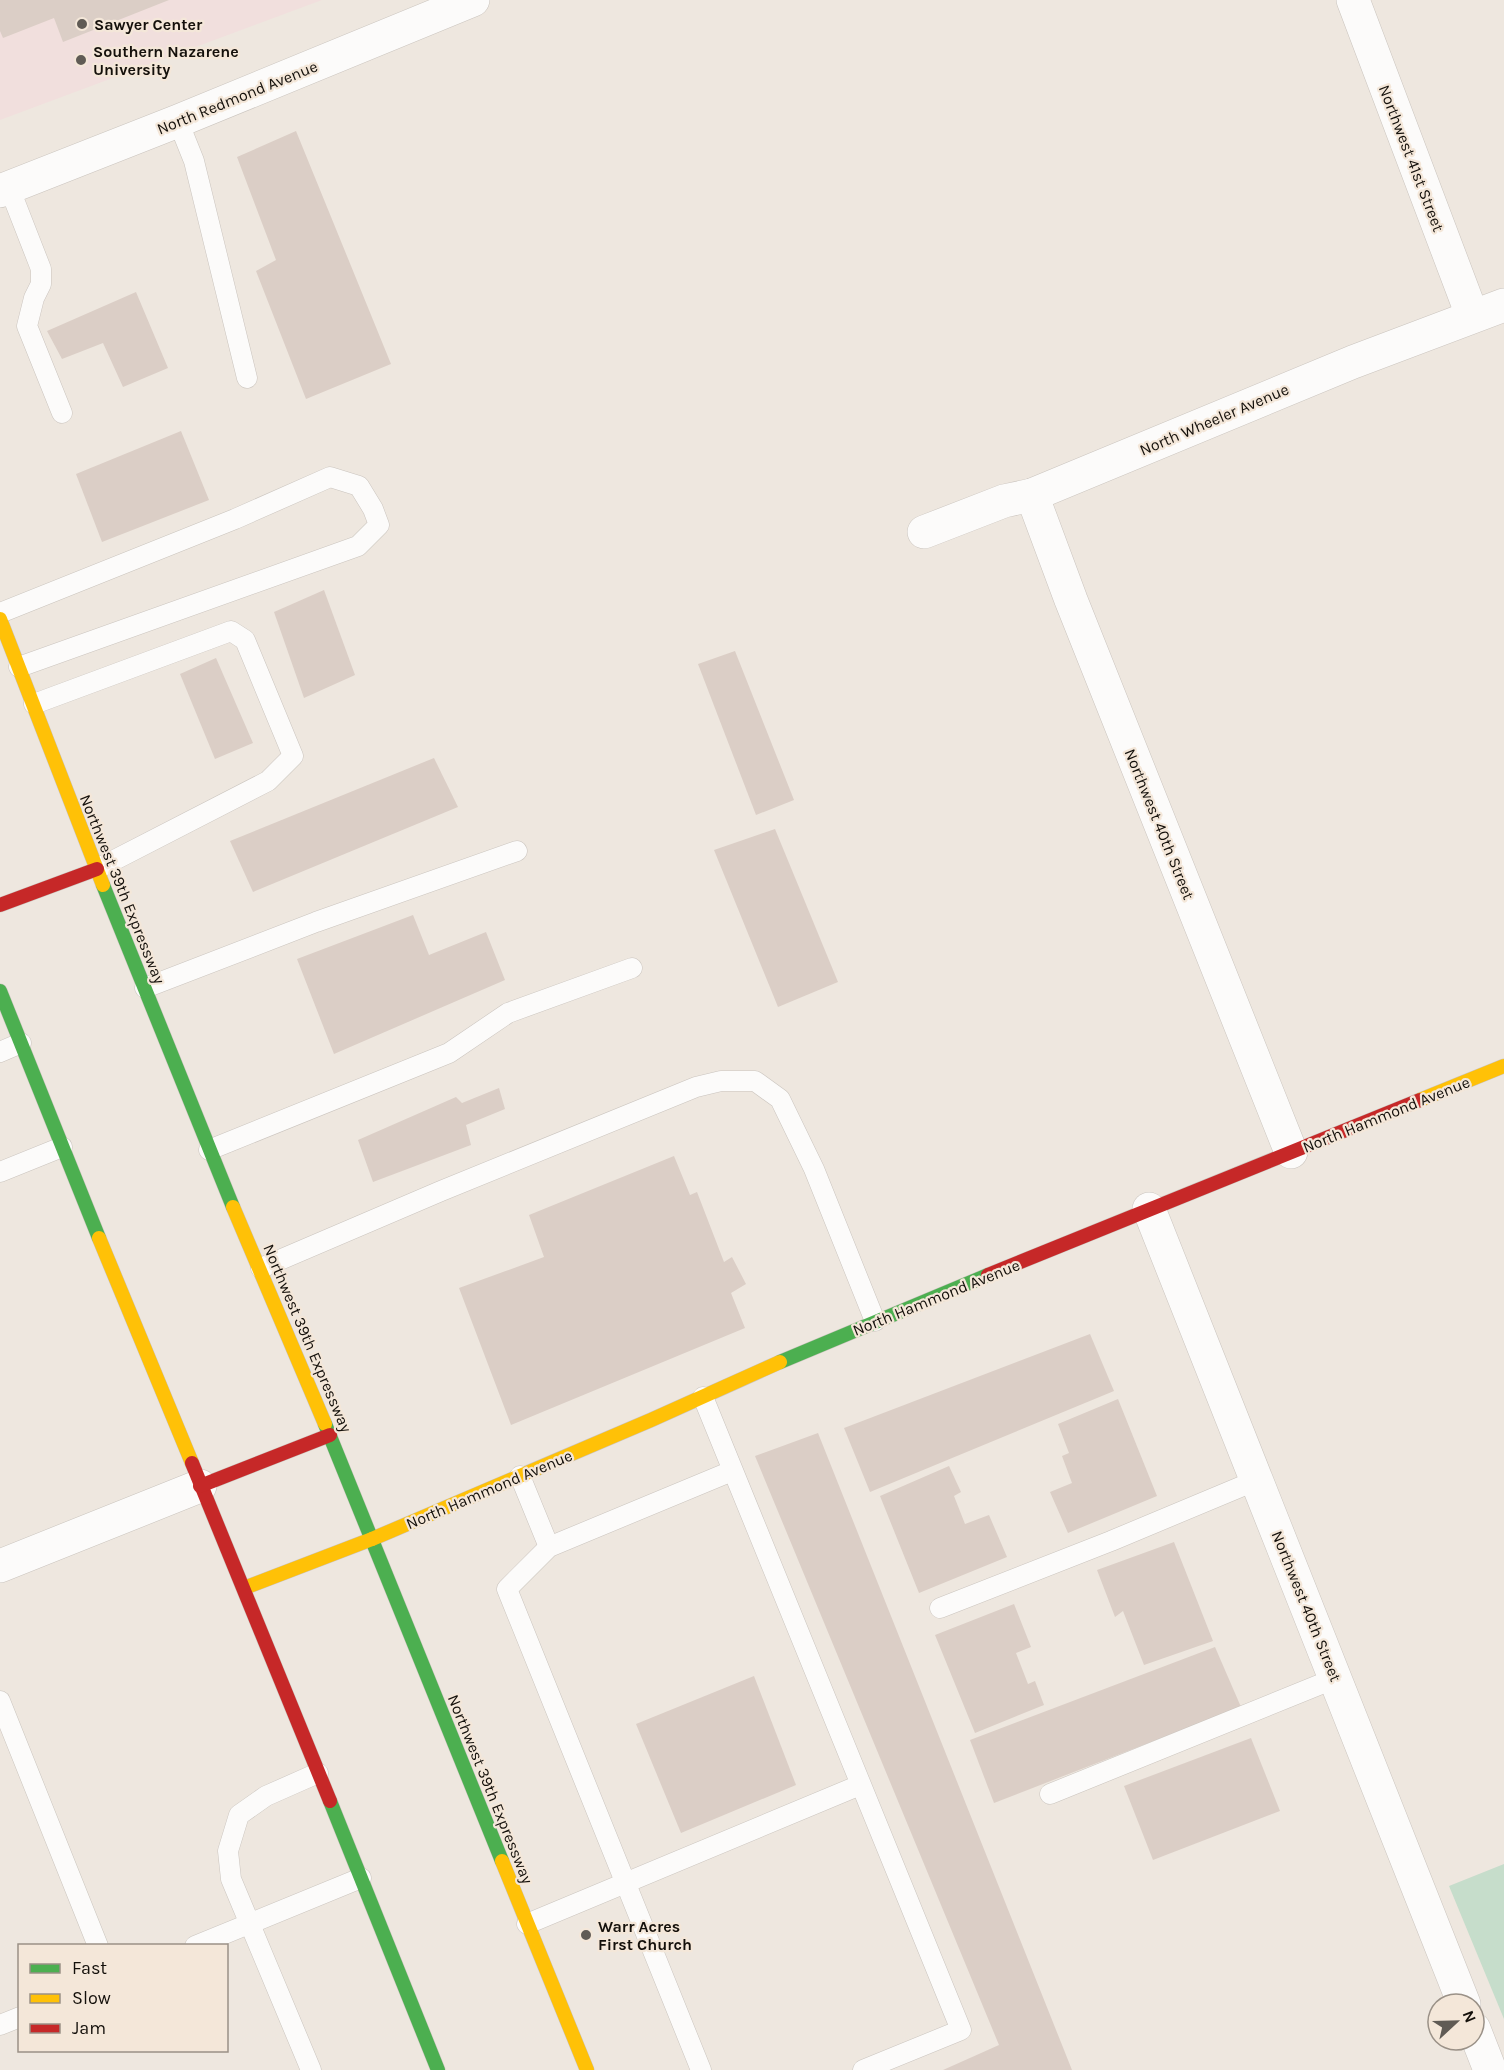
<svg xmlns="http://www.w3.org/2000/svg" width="1504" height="2070" viewBox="0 0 1504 2070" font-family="Karla,sans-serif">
	<rect width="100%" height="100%" fill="#eee7df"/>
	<path fill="#f1dfdd" d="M0,0H322L0,120Z"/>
	<path fill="#c6ddcb" d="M1504,1864V2019L1449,1886Z"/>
	<g fill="#dbcec6">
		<path d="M0,0H169L63,42L54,18L3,38L0,31Z"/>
		<path d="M296,131L391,364L306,399L256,271L276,260L237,157Z"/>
		<path d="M136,292L168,368L123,387L103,343L62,359L47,331Z"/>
		<path d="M181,431L209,500L102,542L76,474Z"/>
		<path d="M324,590L355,675L304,698L274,612Z"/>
		<path d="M735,651L794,800L756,815L698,664Z"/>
		<path d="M216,658L253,743L215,759L180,674Z"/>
		<path d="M434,758L458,807L253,892L230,841Z"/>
		<path d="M775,829L838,982L778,1007L714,850Z"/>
		<path d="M413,915L429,955L486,932L505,980L334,1054L297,959Z"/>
		<path d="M499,1088L505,1109L466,1125L471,1145L373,1182L358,1140L456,1097L462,1103Z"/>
		<path d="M674,1156L690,1195L697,1192L724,1262L732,1257L746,1284L731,1293L745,1328L511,1425L459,1288L544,1257L529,1215Z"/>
		<path d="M1090,1334L1114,1391L870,1492L844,1428Z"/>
		<path d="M1118,1399L1157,1496L1068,1533L1050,1492L1072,1483L1062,1456L1069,1453L1058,1424Z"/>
		<path d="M818,1433L1072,2070H943L999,2045L755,1456Z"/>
		<path d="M949,1466L961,1492L954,1496L965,1524L989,1515L1007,1557L919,1593L880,1496Z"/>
		<path d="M1174,1542L1213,1641L1144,1665L1123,1611L1115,1617L1097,1570Z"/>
		<path d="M1014,1604L1031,1647L1016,1653L1028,1684L1035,1681L1044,1705L975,1733L935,1635Z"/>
		<path d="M1215,1647L1241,1707L994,1803L970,1740Z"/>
		<path d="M754,1676L796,1785L681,1833L636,1724Z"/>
		<path d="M1251,1738L1280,1811L1153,1860L1124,1786Z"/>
	</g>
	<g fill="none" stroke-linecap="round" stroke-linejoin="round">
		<g stroke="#cac4be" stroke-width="21">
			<g id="lane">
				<path d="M178,121L194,161L247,378"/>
				<path d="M9,187L41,269V284L34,298L27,326L62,413"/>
				<path d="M0,613L235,519L330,477L359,486L373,509L379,525L358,546L19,667"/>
				<path d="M34,704L231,631L245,640L293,756L268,781L97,869"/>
				<path d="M145,988L316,922L517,851"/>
				<path d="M0,1052L21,1043"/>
				<path d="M209,1150L449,1053L508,1013L632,968"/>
				<path d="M0,1172L62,1147"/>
				<path d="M261,1268L441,1191L696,1087L721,1081H755L780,1099L814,1169L875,1321"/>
				<path d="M703,1397L961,2030L863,2070"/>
				<path d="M520,1476L549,1547"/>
				<path d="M940,1608L1111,1541L1257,1480"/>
				<path d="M0,1701L98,1946"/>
				<path d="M1050,1794L1336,1678"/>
				<path d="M527,1924L860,1785"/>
				<path d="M195,1946L361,1878"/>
				<path d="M0,2025L20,2017"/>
				<path d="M311,2070L231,1879L228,1851L239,1815L266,1796L318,1773"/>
				<path d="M701,2070L507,1589L549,1547L732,1471"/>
			</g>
		</g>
		<g stroke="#cac4be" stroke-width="34">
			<g id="street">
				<path d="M1353,0L1472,315"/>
				<path d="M0,191L178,121L473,0"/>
				<path d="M1032,495L1071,600L1291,1152"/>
				<path d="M924,532L1004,501L1032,495L1353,362L1504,305"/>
				<path d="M1149,1209L1464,2004"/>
				<path d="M0,1566L200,1486"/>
				<path d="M1474,2029L1490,2070"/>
			</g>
		</g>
		<g stroke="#cac4be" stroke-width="15">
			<g id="fast">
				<path d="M103,885L233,1207"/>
				<path d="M0,991L99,1238"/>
				<path d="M780,1362L988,1275"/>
				<path d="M325,1424L502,1861"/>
				<path d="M330,1801L438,2070"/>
			</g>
		</g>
		<g stroke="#cac4be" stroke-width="15">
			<g id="slow">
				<path d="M0,619L103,885"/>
				<path d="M1420,1100L1504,1066"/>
				<path d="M233,1207L325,1424"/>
				<path d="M99,1238L192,1463"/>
				<path d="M372,1539L651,1420L780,1362"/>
				<path d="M244,1588L372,1539"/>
				<path d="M502,1861L587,2070"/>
			</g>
		</g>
		<g stroke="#cac4be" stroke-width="15">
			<g id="jam">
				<path d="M0,905L97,869"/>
				<path d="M988,1275L1420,1100"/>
				<path d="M192,1463L330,1801"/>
				<path d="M200,1486L330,1435"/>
			</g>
		</g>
		<use href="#lane" stroke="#fcfbfa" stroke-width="20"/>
		<use href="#street" stroke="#fcfbfa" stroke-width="33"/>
		<use href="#fast" stroke="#4caf50" stroke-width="14"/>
		<use href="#slow" stroke="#ffc107" stroke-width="14"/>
		<use href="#jam" stroke="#c62828" stroke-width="14"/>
	</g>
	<g fill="#605b55" stroke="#f4e7d9" stroke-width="2">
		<circle cx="82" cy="24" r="6"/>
		<circle cx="81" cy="60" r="6"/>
		<circle cx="586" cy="1935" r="6"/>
	</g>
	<g text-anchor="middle" stroke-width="4.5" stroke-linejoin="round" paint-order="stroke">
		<g font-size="16" font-weight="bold" fill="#14100b" stroke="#f4e7d9" text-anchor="start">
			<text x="94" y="30">Sawyer Center</text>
			<text x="93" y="57">Southern Nazarene<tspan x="93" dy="18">University</tspan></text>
			<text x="598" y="1932">Warr Acres<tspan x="598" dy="18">First Church</tspan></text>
		</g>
		<g font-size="16" fill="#14100b" stroke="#f4e7d9">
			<text transform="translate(237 97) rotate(-22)" y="6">North Redmond Avenue</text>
			<text transform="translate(1412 158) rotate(69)" y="6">Northwest 41st Street</text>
			<text transform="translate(1214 419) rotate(-23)" y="6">North Wheeler Avenue</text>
			<text transform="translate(1160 824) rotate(68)" y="6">Northwest 40th Street</text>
			<text transform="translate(123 889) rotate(68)" y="6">Northwest 39th Expressway</text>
			<text transform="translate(1386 1114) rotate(-22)" y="6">North Hammond Avenue</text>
			<text transform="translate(936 1297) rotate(-22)" y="6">North Hammond Avenue</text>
			<text transform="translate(308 1338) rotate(67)" y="6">Northwest 39th Expressway</text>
			<text transform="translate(489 1489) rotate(-23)" y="6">North Hammond Avenue</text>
			<text transform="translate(1307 1606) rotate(68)" y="6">Northwest 40th Street</text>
			<text transform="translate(491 1789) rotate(68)" y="6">Northwest 39th Expressway</text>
		</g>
	</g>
	<rect x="18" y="1944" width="210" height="108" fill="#f4e7d9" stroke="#9a9187" stroke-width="1.5"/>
	<rect x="30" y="1964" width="30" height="9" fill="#4caf50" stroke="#9a9187" stroke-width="1.5"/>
	<text x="72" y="1974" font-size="18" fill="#14100b">Fast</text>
	<rect x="30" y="1994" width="30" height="9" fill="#ffc107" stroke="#9a9187" stroke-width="1.5"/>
	<text x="72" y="2004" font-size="18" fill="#14100b">Slow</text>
	<rect x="30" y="2024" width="30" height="9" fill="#c62828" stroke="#9a9187" stroke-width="1.5"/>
	<text x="72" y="2034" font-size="18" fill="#14100b">Jam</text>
	<g transform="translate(1456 2022) rotate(68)"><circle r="28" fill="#f4e7d9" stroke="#9a9187" stroke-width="1.5"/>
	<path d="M0-4.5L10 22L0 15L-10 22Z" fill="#605b55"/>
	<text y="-9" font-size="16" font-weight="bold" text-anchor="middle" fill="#14100b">N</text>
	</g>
</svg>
